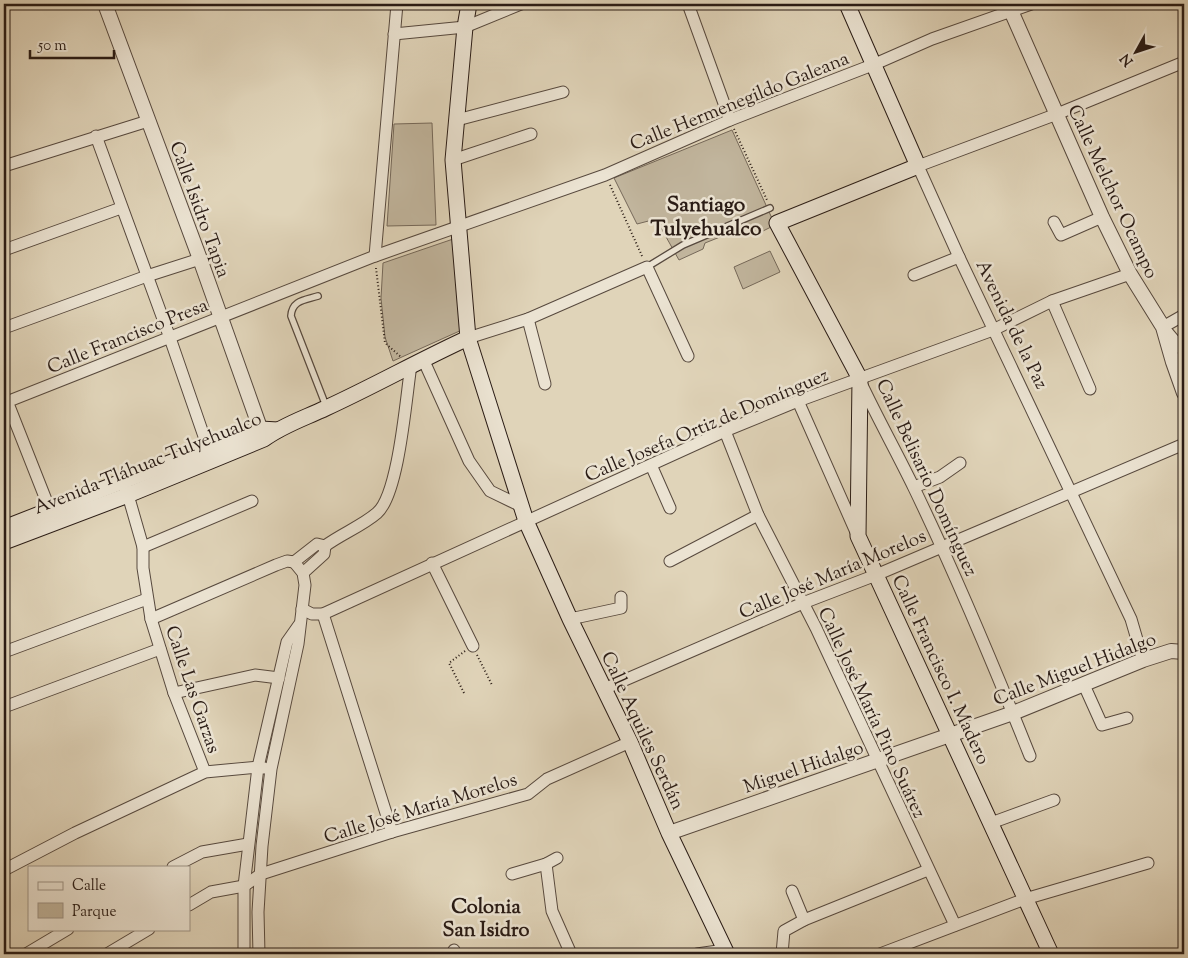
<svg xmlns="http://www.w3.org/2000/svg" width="1188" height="958" viewBox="0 0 1188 958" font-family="'Sorts Mill Goudy',serif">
	<rect width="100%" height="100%" fill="#e0d4b9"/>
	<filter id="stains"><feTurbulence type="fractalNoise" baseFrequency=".004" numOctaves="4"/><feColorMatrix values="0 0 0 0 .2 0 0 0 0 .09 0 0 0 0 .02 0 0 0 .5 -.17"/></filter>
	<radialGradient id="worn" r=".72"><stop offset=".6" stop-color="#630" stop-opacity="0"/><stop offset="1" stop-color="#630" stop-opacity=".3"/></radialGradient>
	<g fill="#c1b59d" stroke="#756859">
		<path d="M432,123L436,225L387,226L394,124Z"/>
		<path d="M732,130L775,225L757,234L750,225L705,243L703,249L679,260L656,219L637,224L614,178Z"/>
		<path d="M459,237L464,329L393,361L385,337L381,298L383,263Z"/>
		<path d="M770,251L780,272L743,289L734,267Z"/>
	</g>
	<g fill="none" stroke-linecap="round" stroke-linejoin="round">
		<g stroke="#57493e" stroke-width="8">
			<g id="service">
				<path d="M647,267L683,245L770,208"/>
				<path d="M318,296C305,300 292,300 291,316L326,406"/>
			</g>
		</g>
		<g stroke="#57493e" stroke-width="13">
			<g id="minor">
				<path d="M688,4L730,120"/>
				<path d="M394,34L465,27L521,4"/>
				<path d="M457,120L563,92"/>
				<path d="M96,136L170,338L208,448"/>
				<path d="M453,160L531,134"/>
				<path d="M4,166L148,121"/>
				<path d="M1054,222L1061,235L1102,217"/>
				<path d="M4,250L121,208"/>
				<path d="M375,256L397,4"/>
				<path d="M914,275L959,257"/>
				<path d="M1052,301L1090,389"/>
				<path d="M1184,315L1163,327L1184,352"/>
				<path d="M528,319L545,384"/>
				<path d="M4,328L147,276L200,259"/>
				<path d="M468,338L528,319L647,267L688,356"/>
				<path d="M423,359L469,461L490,491L521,506"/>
				<path d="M861,383C878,419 897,453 914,488C956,575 994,666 1030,756"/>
				<path d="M7,401L50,510"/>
				<path d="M798,401L856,532"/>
				<path d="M4,403L375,256L605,175L730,120L875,64L932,39L1031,4"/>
				<path d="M725,431L758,515L816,628L955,925"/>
				<path d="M651,465L670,508"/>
				<path d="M914,487L940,477L960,463"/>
				<path d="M126,488L143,547V568L151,619L174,693L205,772"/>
				<path d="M143,547L252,501"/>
				<path d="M670,561L758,515"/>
				<path d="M294,562L317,544L325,546C341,534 362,526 377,513C399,494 406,397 411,365"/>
				<path d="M432,563L473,646"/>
				<path d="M303,573L324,554L325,546"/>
				<path d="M302,609L312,614H323L725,431L798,401L993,330L1052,301L1130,274"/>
				<path d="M323,614L392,832"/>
				<path d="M151,619L276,565L287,561L294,562"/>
				<path d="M570,619L621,608V597"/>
				<path d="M4,652L147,599"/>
				<path d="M1143,660L1131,619L959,257L918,166L1057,114L1184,62"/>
				<path d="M1084,685L1102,725L1127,718"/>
				<path d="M604,689L803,603L876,575L1184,444"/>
				<path d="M174,693L255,675L279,678"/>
				<path d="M4,707L160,649"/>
				<path d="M991,823L1054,800"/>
				<path d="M546,864L552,911L571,954"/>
				<path d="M173,867L202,852L248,844"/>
				<path d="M4,870L75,833L205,772L258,767L264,768"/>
				<path d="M512,874L546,864L557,858"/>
				<path d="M792,891L804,920"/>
				<path d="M189,905L211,892L244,886L261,874L392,832L528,794L547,779L630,742"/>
				<path d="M454,950L455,954"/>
				<path d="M26,954L68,929"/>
				<path d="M107,954L149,929"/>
				<path d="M244,954V886L258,767L287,642L299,625"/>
				<path d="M259,954L258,912L262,846L271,769L298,644L305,585L303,573L294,562"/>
				<path d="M697,954L725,950"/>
				<path d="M782,954L784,931L804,920L928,870"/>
				<path d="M880,954L1025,899L1148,863"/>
			</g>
		</g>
		<g stroke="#57493e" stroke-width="16">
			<g id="tertiary">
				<path d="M105,4L200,259L264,439"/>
				<path d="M1008,4L1102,217L1130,274L1163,327L1173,362L1184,393"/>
				<path d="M669,833L1013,713L1143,660L1171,651L1184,652"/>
			</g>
		</g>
		<g stroke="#291b15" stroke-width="17">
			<g id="secondary">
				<path d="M469,4L465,27L453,160L468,338L526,521L570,619L630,742L669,833L727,954"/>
				<path d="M847,4L918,166L777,223L860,379L858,536L1051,954"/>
				<path d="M4,528L243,434L260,429L278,430"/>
				<path d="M4,542L128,495L264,439C283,425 305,418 326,408C374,386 420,360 468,338"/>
			</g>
		</g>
		<g stroke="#291b15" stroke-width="2" stroke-dasharray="1 2.5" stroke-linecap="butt">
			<path d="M734,129L767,200"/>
			<path d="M610,185L642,256"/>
			<path d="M376,268L385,343L401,357"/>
			<path d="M465,651L449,663L465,695"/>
			<path d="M477,655L492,685"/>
		</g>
		<use href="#service" stroke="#ebe3d2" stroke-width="5.5"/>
		<use href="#minor" stroke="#ebe3d2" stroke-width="11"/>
		<use href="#tertiary" stroke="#ebe3d2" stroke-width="14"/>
		<use href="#secondary" stroke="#ebe3d2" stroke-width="15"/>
	</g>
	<g text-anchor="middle" stroke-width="5" stroke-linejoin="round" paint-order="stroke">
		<g font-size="19" fill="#291b15" stroke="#ebe3d2">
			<text transform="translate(739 100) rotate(-22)" y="7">Calle Hermenegildo Galeana</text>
			<text transform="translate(1114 191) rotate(65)" y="7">Calle Melchor Ocampo</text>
			<text transform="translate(201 209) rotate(70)" y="7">Calle Isidro Tapia</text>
			<text transform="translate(1013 324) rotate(64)" y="7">Avenida de la Paz</text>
			<text transform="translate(127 335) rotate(-22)" y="7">Calle Francisco Presa</text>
			<text transform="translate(706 424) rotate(-23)" y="7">Calle Josefa Ortiz de Domínguez</text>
			<text transform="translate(147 462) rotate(-22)" y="7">Avenida Tláhuac Tulyehualco</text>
			<text transform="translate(928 477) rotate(65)" y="7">Calle Belisario Domínguez</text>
			<text transform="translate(832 573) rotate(-23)" y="7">Calle José María Morelos</text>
			<text transform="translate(1074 668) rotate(-21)" y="7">Calle Miguel Hidalgo</text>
			<text transform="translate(942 669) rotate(65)" y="7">Calle Francisco I. Madero</text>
			<text transform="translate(194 689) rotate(71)" y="7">Calle Las Garzas</text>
			<text transform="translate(873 712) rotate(65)" y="7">Calle José María Pino Suárez</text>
			<text transform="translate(644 730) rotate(65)" y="7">Calle Aquiles Serdán</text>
			<text transform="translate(803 766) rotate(-19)" y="7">Miguel Hidalgo</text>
			<text transform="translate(420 807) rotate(-17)" y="7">Calle José María Morelos</text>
		</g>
		<g font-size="20" font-weight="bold" fill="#291b15" stroke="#ebe3d2">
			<text x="486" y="913">Colonia<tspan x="486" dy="23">San Isidro</tspan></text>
		</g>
		<g font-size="21" font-weight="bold" fill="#291b15" stroke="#ebe3d2">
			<text x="706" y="211">Santiago<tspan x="706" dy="24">Tulyehualco</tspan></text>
		</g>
	</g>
	<rect width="1188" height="958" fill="none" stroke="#e0d4b9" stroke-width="20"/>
	<rect x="5" y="5" width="1178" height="948" fill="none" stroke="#291b15" stroke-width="2.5"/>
	<rect x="10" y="10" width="1168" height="938" fill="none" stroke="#291b15"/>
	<rect x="28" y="866" width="162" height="65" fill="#ebe3d2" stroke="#9d9386"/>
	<rect x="38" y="882" width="25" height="8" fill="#ebe3d2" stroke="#9d9386"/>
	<text x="72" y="890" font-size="15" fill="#291b15">Calle</text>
	<rect x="38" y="903" width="25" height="15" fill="#c1b59d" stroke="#9d9386"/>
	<text x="72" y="916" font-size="15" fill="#291b15">Parque</text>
	<g transform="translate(1136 52) rotate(230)" stroke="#ebe3d2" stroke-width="4" paint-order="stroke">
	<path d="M0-4L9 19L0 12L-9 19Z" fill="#291b15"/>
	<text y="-8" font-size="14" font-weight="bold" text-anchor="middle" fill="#291b15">N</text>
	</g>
	<path d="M30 50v8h84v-8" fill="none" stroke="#291b15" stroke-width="2.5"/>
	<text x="38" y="50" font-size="15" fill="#291b15" stroke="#ebe3d2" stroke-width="4" paint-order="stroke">50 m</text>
	<rect width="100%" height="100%" filter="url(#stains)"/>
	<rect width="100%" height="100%" fill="url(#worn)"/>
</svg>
